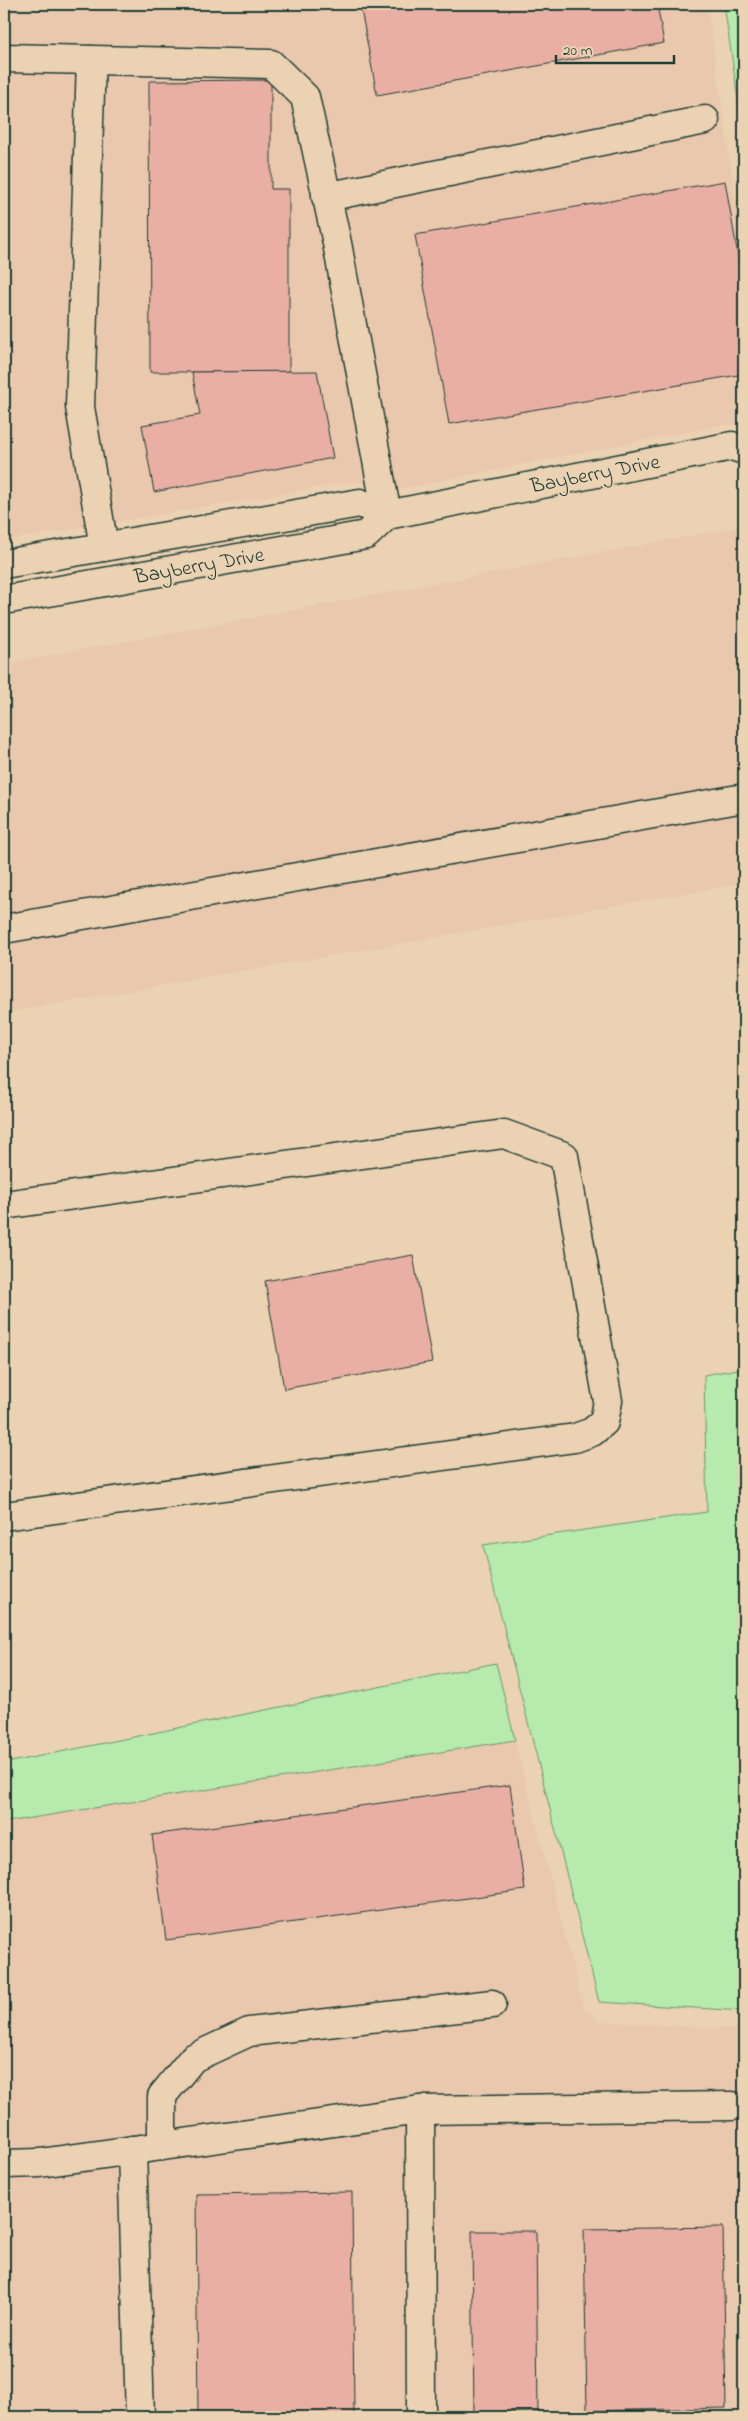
<svg xmlns="http://www.w3.org/2000/svg" width="748" height="2421" viewBox="0 0 748 2421" font-family="'Indie Flower',sans-serif">
	<rect width="100%" height="100%" fill="#ebd2b2"/>
	<filter id="ink" filterUnits="userSpaceOnUse"><feTurbulence type="fractalNoise" baseFrequency=".02" numOctaves="2"/><feDisplacementMap in="SourceGraphic" scale="10" xChannelSelector="R" yChannelSelector="G"/><feConvolveMatrix kernelMatrix="1 2 1 2 8 2 1 2 1" color-interpolation-filters="sRGB"/></filter>
	<g filter="url(#ink)">
		<g fill="#eac8ae">
			<path d="M4,4H707L744,258V427L727,424L394,490L382,489L356,481L4,541Z"/>
			<path d="M744,526V883L4,1013V664Z"/>
			<path d="M515,1740L583,2006L599,2021L744,2030V2417H10L7,1822Z"/>
		</g>
		<g fill="#b6ebad" stroke="#6a9470">
			<path d="M724,4H744V140Z"/>
			<path d="M744,1368V2011L599,2002L483,1545L707,1512L704,1375Z"/>
			<path d="M496,1663L515,1740L7,1822L6,1763Z"/>
		</g>
		<g fill="#e9afa5" stroke="#1f3d34">
			<path d="M360,4H657L664,43L377,95Z"/>
			<path d="M271,80V189H289V372H150L149,81Z"/>
			<path d="M725,181L744,290V374L449,424L415,235Z"/>
			<path d="M317,371L333,458L154,492L142,425L200,415L192,372Z"/>
			<path d="M413,1255L432,1362L284,1389L265,1281Z"/>
			<path d="M510,1785L525,1890L166,1940L152,1835Z"/>
			<path d="M352,2192L354,2417H198L196,2194Z"/>
			<path d="M723,2227L726,2408L587,2411L584,2229Z"/>
			<path d="M472,2231H536L538,2412L474,2413Z"/>
		</g>
		<g fill="none" stroke-linecap="round" stroke-linejoin="round">
			<g stroke="#1f3d34" stroke-width="31">
				<g id="minor">
					<path d="M4,58L271,64L305,97L337,243L387,515"/>
					<path d="M91,60L80,407L104,547"/>
					<path d="M326,197L705,120"/>
					<path d="M4,564L360,503L387,515"/>
					<path d="M4,600L366,535L387,515L732,446L744,450"/>
					<path d="M4,929L744,798"/>
					<path d="M4,1205L504,1134L564,1156L608,1401L604,1422L592,1432L575,1438L4,1516"/>
					<path d="M420,2110L421,2417"/>
					<path d="M162,2146V2096L193,2058L249,2032L492,2004"/>
					<path d="M132,2150L140,2417"/>
					<path d="M4,2164L40,2163L420,2110L732,2106"/>
				</g>
			</g>
			<use href="#minor" stroke="#ebd2b2" stroke-width="28"/>
		</g>
	</g>
	<g text-anchor="middle" stroke-width="4" stroke-linejoin="round" paint-order="stroke">
		<g font-size="21" fill="#1f3d34" stroke="#ebd2b2">
			<text transform="translate(595 473) rotate(-11)" y="7">Bayberry Drive</text>
			<text transform="translate(199 565) rotate(-10)" y="7">Bayberry Drive</text>
		</g>
	</g>
	<rect width="748" height="2421" fill="none" stroke="#ebd2b2" stroke-width="20"/>
	<rect x="10" y="10" width="728" height="2401" fill="none" stroke="#1f3d34" stroke-width="2" filter="url(#ink)"/>
	<path d="M556 55v8h118v-8" fill="none" stroke="#1f3d34" stroke-width="2.5"/>
	<text x="563" y="55" font-size="15" fill="#1f3d34" stroke="#ebd2b2" stroke-width="4" paint-order="stroke">20 m</text>
</svg>
